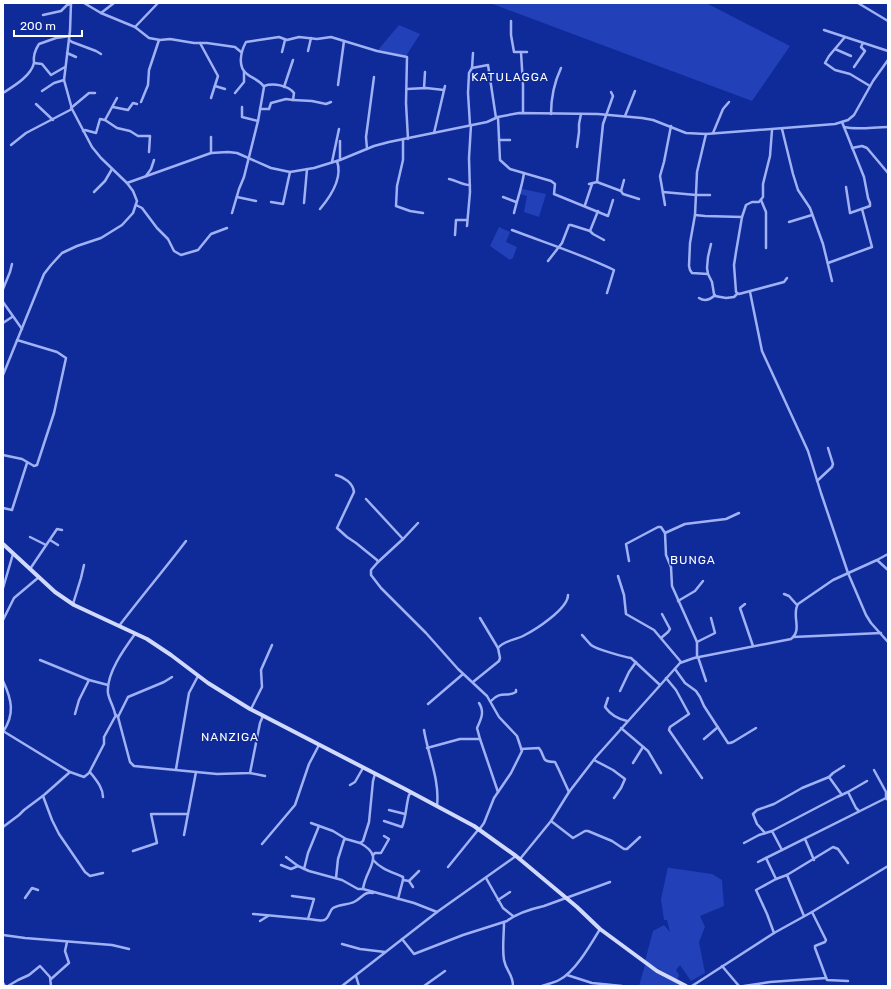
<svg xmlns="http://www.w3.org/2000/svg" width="891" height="989" viewBox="0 0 891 989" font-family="Rubik,sans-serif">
	<rect width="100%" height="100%" fill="#0f2a99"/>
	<g fill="#2241b8">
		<path d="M490,3H706L790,46L752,101Z"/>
		<path d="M399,25L420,34L406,56L378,50Z"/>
		<path d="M522,189L546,194L539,217L524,212L527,196L520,194Z"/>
		<path d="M499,227L510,232L506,242L517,247L513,258L510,260L490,246Z"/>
		<path d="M668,867L670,868L712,874L722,880L724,906L700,916L705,927L699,942L705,973L691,981L680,965L676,970L679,975L677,980L645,961L653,931L664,925L670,932L667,920H664L661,899Z"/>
		<path d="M645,965L681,986H639Z"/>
	</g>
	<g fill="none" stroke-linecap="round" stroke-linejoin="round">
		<g stroke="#a0b2f5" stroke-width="2.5">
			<path d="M84,3L101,13L135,27L149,38L160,40L170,39L194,43H207L235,47L241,52"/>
			<path d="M858,3L888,21"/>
			<path d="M101,13L114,3"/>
			<path d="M43,15L61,11L67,5L71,4"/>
			<path d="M511,21V35L514,52H527"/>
			<path d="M135,27L158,3"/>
			<path d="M824,30L888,51"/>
			<path d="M845,37L829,56L825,63L835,70L850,74L870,86"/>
			<path d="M69,40L72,42L96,51L101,54"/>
			<path d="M200,43L218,76L211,98"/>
			<path d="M835,49L851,56"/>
			<path d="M308,51L311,38"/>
			<path d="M282,52L285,40"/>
			<path d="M521,52L523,85V113"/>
			<path d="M67,53L76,57"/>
			<path d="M34,63C33,56 35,50 39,44L56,38L70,36"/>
			<path d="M854,67L865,51L861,47L863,43"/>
			<path d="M472,68L488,65L496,118"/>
			<path d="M338,85L344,41"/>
			<path d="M215,86L225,89"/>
			<path d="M284,87L293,60"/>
			<path d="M424,88L425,72"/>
			<path d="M407,89L426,88L444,90"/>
			<path d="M42,91L54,83L64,80"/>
			<path d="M3,93C14,86 31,76 34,63L42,64L51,75L65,67"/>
			<path d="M235,93L244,82V71"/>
			<path d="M293,100L312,101L326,104L331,102"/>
			<path d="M141,102L148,85L149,70L159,40"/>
			<path d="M36,104L53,120"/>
			<path d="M113,107L128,110L133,103L137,104"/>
			<path d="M242,107V117L258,121"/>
			<path d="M71,108L89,93H95"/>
			<path d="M260,109H269L271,103L286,99L293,100L294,93C288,85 273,83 264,86"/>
			<path d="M551,114C551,96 554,83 561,68"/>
			<path d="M625,116L635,91"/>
			<path d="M498,117L500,160L510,169L551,181L555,184L554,194L608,216L613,200"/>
			<path d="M105,120L117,128L130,131L138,136H150L149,152"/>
			<path d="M842,122L864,177L868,198L870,203V206L850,213L846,187"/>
			<path d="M470,125L468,93L469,73L472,68L473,53"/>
			<path d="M844,127C858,130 873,127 888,127"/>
			<path d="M782,129L793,174L798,190L810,208L823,244L832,281"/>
			<path d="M772,130L770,156L763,184V197L759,202H752L746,205L742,217L736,252L734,265L736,292L739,294L784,282L787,278"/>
			<path d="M83,131L85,130L96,133L100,119L105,120L117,98"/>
			<path d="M434,133L445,86"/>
			<path d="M713,133L723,109L729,102"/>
			<path d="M706,134L697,172L695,215L690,243L689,266L690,270L692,273L708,274"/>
			<path d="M403,139V160L397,186L396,206L410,211L423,213"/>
			<path d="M499,140H510"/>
			<path d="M340,141V160"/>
			<path d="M11,145L26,133L72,109"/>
			<path d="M577,147L579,132V124L581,114"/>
			<path d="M852,148L862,146L867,148L888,173"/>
			<path d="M367,149L366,137L374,77"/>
			<path d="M211,153V137"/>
			<path d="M332,162L339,129"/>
			<path d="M146,176L151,169L154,160"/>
			<path d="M449,179C456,180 462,185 470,185"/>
			<path d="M597,182L603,124L613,96L611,92"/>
			<path d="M127,183L211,153L228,152L237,153L271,168L290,172L314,168L340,160L374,146L389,142L487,122L498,117L519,113L598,114L642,118L653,120L686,133L706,134L835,124L848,120L854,115L873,81L888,60"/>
			<path d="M589,184L597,182L621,191L623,194L639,199"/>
			<path d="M621,191L624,180"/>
			<path d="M94,192L105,181L112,169"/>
			<path d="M663,192L696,195H710"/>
			<path d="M237,197L256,201"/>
			<path d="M503,197L516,202"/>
			<path d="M761,200L766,212V248"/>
			<path d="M271,202L283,204L290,172"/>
			<path d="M304,203L307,169"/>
			<path d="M136,205L142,208L157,228L168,239L174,251L181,255L198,250L211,234L227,228"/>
			<path d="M585,205L592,184"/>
			<path d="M665,205L660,176L664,162L671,126"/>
			<path d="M320,209C331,196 343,178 337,161"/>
			<path d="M232,213L239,189L244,177L258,121L264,87C260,80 253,79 247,74C237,67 241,51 246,42L279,37L287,40L299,37L317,39L331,37L377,51L407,57L406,103L408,139"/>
			<path d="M514,213C517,200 522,187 524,173"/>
			<path d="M695,215L705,216L742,217"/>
			<path d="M789,222L812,215"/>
			<path d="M467,226L470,192L469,158L471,125"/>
			<path d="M512,230C546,243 581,254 614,270L607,293"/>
			<path d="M590,231L598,211"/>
			<path d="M455,235L456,220H467"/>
			<path d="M711,244L708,257L707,268L708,274L712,282L714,294L715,296L726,298L734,297L737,294"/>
			<path d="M548,261L562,243L569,225H571L590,231L593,234L604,240"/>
			<path d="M828,263L872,247L862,209"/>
			<path d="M3,289L10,272L12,264"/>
			<path d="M750,292L762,351L808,451L821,493L848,573L866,615L871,623L888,642"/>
			<path d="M699,298C705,302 710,300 715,295"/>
			<path d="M3,302L22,329"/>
			<path d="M3,323L12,317"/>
			<path d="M3,375L44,274L51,265L62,253L77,246L101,238L122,225L133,213L137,201L133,191L127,183L101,158L92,147L72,109L64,80L70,31L71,3"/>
			<path d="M3,455L22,459L34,466L37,465L54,413L66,358L57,352L17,340"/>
			<path d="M336,475C344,477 353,483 354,492L337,528L347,537L356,543L377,560L378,562L371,570V575L381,588L426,633L458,669L487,696L499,717L517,736L522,751L511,773L494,798L484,823L479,830"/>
			<path d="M817,481L832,467L833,464L828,448"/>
			<path d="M366,499L403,539L378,562"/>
			<path d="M3,508L12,510L27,463"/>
			<path d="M665,533L685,524L726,519L739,513"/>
			<path d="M30,537L46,545"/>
			<path d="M403,539L418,523"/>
			<path d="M50,540L58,545"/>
			<path d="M877,560L888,570"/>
			<path d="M629,561L626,544L658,527H661L665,533L666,555L671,567L672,586L697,642"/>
			<path d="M30,569L57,529L62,530"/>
			<path d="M618,576L624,595L626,614L654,630L681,662"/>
			<path d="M3,588L13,554"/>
			<path d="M784,594L789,596L797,605"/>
			<path d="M678,601L695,591L703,581"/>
			<path d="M73,604L81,578L84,565"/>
			<path d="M745,604L740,608L753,646"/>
			<path d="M480,618L498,648"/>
			<path d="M3,620L14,598L39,577"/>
			<path d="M119,626C141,597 164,570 186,541"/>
			<path d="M135,634C124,649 106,674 108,693C109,700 114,707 115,714L118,717L130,762L134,766L217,774L250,773L260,723L263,716"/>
			<path d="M582,635C585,638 588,642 591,645C596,649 624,657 631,658L660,685"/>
			<path d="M793,637L881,633"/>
			<path d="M661,638L668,632L670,629L662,614"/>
			<path d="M697,657V642L715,633L711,618"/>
			<path d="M698,657L706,681"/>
			<path d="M40,660L89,680"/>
			<path d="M675,669L685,683L696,691L700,697L704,706L728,743H730L733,742L756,728"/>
			<path d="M666,678L676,690L689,714L670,727L669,730L702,778"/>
			<path d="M3,681C12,700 15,714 3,732"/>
			<path d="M473,682L499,661L500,658L498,648C503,641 515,640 523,636C535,630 568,609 568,595"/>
			<path d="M620,691L629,672L636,662"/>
			<path d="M608,698L605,707C610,714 618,719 627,721"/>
			<path d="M491,701C501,690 507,698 516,692V690"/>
			<path d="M479,703C485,712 481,719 477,728L480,739"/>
			<path d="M428,704L463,674"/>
			<path d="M251,709L262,687L261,670L272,645"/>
			<path d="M75,714L79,700L89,680L108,685"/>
			<path d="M118,717L128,697L164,682L172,677"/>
			<path d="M621,728L648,751L661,773"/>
			<path d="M424,730C428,755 440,780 437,806"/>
			<path d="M3,731L70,772L84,777L89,773L104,744V737L116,715"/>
			<path d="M704,739L718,727"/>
			<path d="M427,748L460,739H480L498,792"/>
			<path d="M521,749L539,748C546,757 540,762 555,762L558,768L569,792"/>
			<path d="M594,760L613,770L625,779L621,788L614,798"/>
			<path d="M633,763L643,747"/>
			<path d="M176,769L189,693L198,676"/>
			<path d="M874,770L886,792V798L888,800"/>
			<path d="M90,772C95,779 103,787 103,797"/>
			<path d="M250,773L265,776"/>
			<path d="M829,777L842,795"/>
			<path d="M350,785L355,782L363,768"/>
			<path d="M848,792L856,808L859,811"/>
			<path d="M43,796L52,820L59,834L85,872L90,876L103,873"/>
			<path d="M389,810L405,814"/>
			<path d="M384,821L402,827C406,818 406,805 409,795L411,793"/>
			<path d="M551,821L573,838L585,831H588L612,841L624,849H627L640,837"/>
			<path d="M311,823L333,831L346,839"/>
			<path d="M3,827L19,815L24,810L44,795L70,772"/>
			<path d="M772,831L782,850"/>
			<path d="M765,833L757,824L753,814L757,810L774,804L802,788L829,777L833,773L844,766"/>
			<path d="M184,835L196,772"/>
			<path d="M805,839L814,860"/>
			<path d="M744,843L759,835L772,831L837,797L848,792L867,781"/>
			<path d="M262,844L295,805L309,764L319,745"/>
			<path d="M133,851L157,843L151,814H188"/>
			<path d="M373,855L375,853H381L389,839L384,836"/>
			<path d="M286,857L298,866L309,871L342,880L358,889H363C366,867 386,857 360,843"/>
			<path d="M766,858L776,879"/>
			<path d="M520,859L551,821L569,792L596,757L680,663L694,658L791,639C803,630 791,615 798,604L833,580L877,560L888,554"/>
			<path d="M373,860C381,869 392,872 403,877V880"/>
			<path d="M758,862L886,798"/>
			<path d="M281,865L291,869L298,866"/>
			<path d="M448,867L478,830"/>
			<path d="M304,869L308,853L319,826"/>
			<path d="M787,875L804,916"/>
			<path d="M336,878L338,859L344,840L346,839L360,843L363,841L369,822L373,781L375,774"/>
			<path d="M486,878L503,908L513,916"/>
			<path d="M409,881L419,871"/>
			<path d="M363,889L414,903L437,912"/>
			<path d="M292,896L314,899L308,919C313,919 320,922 324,920C329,919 329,911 333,908C339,904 348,905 354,902C362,898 364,891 373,893"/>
			<path d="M25,898L32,888L38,890"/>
			<path d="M398,899L403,880L409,881L413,887"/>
			<path d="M498,900L510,892"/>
			<path d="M812,912L826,940L825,942L815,946V948L827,980L848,981"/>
			<path d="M253,914L308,919"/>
			<path d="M260,921L268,916"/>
			<path d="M504,922C504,935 502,948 504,960C506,971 513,974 513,986"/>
			<path d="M774,933L767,914L756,890L776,879L787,875L833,847L838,849L848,863"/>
			<path d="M3,935L25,938L112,945L129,949"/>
			<path d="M402,939L414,954L463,935L507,921C517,913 531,909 544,906L610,882"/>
			<path d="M342,944L360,949L385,952"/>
			<path d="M722,966L739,986"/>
			<path d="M567,975L592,983L622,986"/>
			<path d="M356,976L359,986"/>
			<path d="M51,979L69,963L65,951L67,942"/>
			<path d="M3,983L5,986"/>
			<path d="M8,986L18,980L29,975L40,966L50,977L51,986"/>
			<path d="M342,986L437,912L516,856"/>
			<path d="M424,986L445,971"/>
			<path d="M542,986C547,984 554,983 559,980C575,972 591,944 600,929"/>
			<path d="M692,986L774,933L812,912L888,866"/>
			<path d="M744,986L770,982L826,978"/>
		</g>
		<path stroke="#d1d9fd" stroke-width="4" d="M3,544L55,592L74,605L147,639L171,655L208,683L250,709L405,789L474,826L516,856L577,907L600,929L657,971L686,986"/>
	</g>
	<g text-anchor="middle" stroke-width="3.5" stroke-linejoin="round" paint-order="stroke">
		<g font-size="12" letter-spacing="1" fill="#fff" stroke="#0f2a99">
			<text x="510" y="81">KATULAGGA</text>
			<text x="693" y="564">BUNGA</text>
			<text x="230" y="741">NANZIGA</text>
		</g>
	</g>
	<rect width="891" height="989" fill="none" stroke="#ffffff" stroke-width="8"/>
	<path d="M14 30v6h68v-6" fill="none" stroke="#ffffff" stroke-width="2"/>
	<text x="20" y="30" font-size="12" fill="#ffffff" stroke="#0f2a99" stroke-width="3" paint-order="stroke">200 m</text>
</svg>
